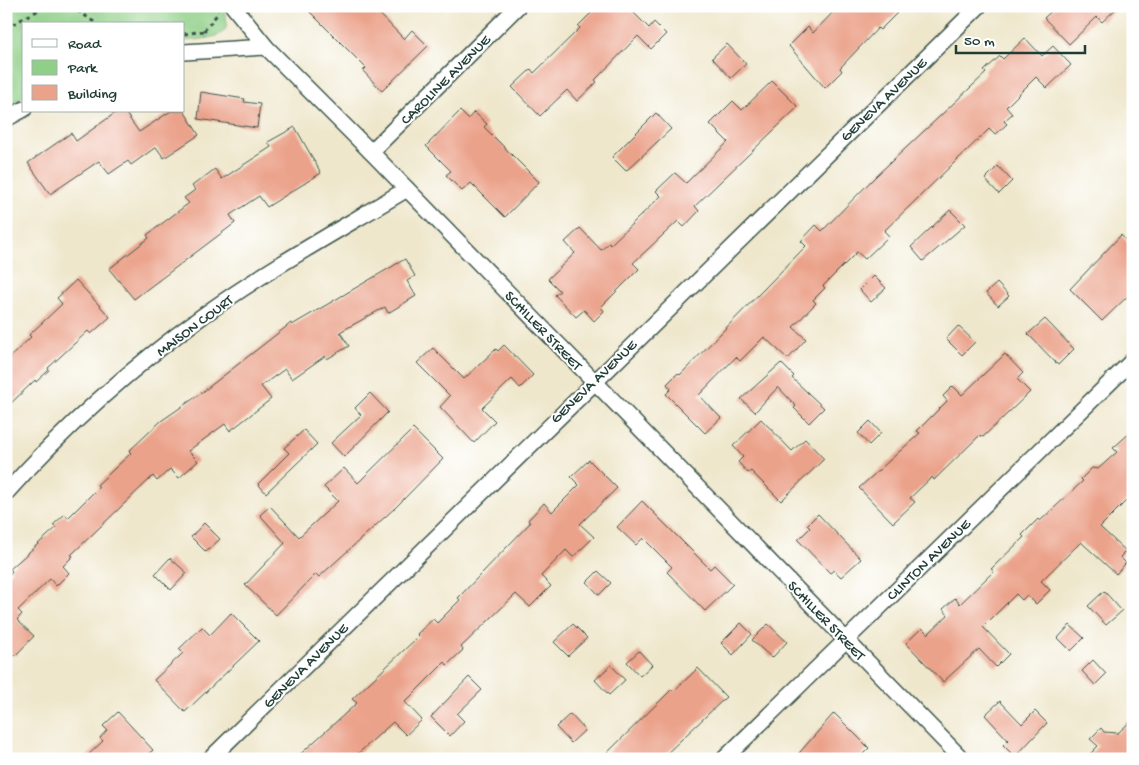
<svg xmlns="http://www.w3.org/2000/svg" width="1139" height="765" viewBox="0 0 1139 765" font-family="'Gochi Hand',sans-serif">
	<rect width="100%" height="100%" fill="#fff"/>
	<filter id="ink" filterUnits="userSpaceOnUse"><feTurbulence type="fractalNoise" baseFrequency=".02" numOctaves="2"/><feDisplacementMap in="SourceGraphic" scale="10" xChannelSelector="R" yChannelSelector="G"/><feConvolveMatrix kernelMatrix="1 2 1 2 8 2 1 2 1" color-interpolation-filters="sRGB"/></filter>
	<filter id="wash" filterUnits="userSpaceOnUse"><feTurbulence type="fractalNoise" baseFrequency=".0096" numOctaves="4" result="noise"/><feDisplacementMap in="SourceGraphic" scale="20" xChannelSelector="R" yChannelSelector="G"/><feGaussianBlur stdDeviation="1.12" result="paint"/><feColorMatrix in="noise" values="0 0 0 0 0 0 0 0 0 0 0 0 0 0 0 0 0 1.4 0 .05"/><feComposite in="paint" operator="in"/></filter>
	<g filter="url(#wash)">
		<rect width="100%" height="100%" fill="#efe7cc"/>
		<path fill="#8fcf87" stroke="#57865e" d="M6,6H221C241,40 205,38 184,41V24H24V97L6,107Z"/>
		<g id="blocks">
			<g fill="#eba28a">
				<path d="M304,6H372L404,39L412,30L428,46L382,91L363,71L366,68Z"/>
				<path d="M598,6H627L649,28L654,22L666,34L651,49L638,36L595,80L597,82L577,101L567,90L540,116L512,87L531,69L534,73L580,28L578,26Z"/>
				<path d="M839,6H904L880,30L878,28L840,68L842,71L825,88L789,46L808,27L813,33Z"/>
				<path d="M1057,6H1119L1102,22L1097,17L1069,44L1044,18Z"/>
				<path d="M1025,38L1042,56L1053,46L1071,65L1047,88L1036,77L1006,107L1012,114L1004,121L1007,124L995,135L989,129L884,231L889,236L865,259L857,252L823,286L825,288L813,300L816,303L793,327L806,339L788,359L764,337L740,361L736,357L699,395L721,418L705,433L666,394L671,389L667,384L678,373L680,375L806,246L801,241L816,225L822,231L876,176L986,73L984,71L1000,56L1003,59Z"/>
				<path d="M727,44L746,64L731,78L712,58Z"/>
				<path d="M772,81L798,107L695,206L699,211L684,227L678,221L633,263L639,269L601,307L604,311L594,321L584,310L576,317L555,295L560,291L548,279L575,253L565,242L580,228L601,250L609,243L610,245L661,196L656,191L675,173L686,183L728,142L710,124L733,101L742,110Z"/>
				<path d="M201,92L245,99L244,102L260,104L257,128L198,119Z"/>
				<path d="M118,111H124L139,132L171,111H184L199,135L164,158L156,147L131,165L128,161L109,174L99,161L50,194L28,163L71,133L76,141Z"/>
				<path d="M460,111L468,119L474,112L487,124L484,127L539,182L505,217L471,183L462,191L446,175L451,171L426,146Z"/>
				<path d="M656,113L671,129L626,171L612,157Z"/>
				<path d="M295,127L321,173L267,207L259,196L230,215L235,223L134,299L109,269L149,238L147,235L189,203L184,198L195,190L192,186L215,169L222,179L271,147L268,142Z"/>
				<path d="M998,166L1012,181L999,194L985,179Z"/>
				<path d="M950,210L965,225L923,261L911,247Z"/>
				<path d="M1121,235L1133,248V291L1102,321L1070,289Z"/>
				<path d="M405,259L415,276L407,281L416,296L388,313L385,307L340,332L349,346L327,359L325,356L292,379L285,369L261,386L271,399L230,431L225,424L188,451L198,461L179,478L170,469L157,481L153,476L71,555L73,556L63,566L69,573L56,586L50,579L18,610L22,614L17,620L34,636L15,656L6,649V578L12,571L10,569L56,528L53,525L65,514L68,518L99,487L97,485L131,453L129,451L161,421L200,394L291,323L292,325Z"/>
				<path d="M874,276L886,288L871,302L860,290Z"/>
				<path d="M76,280L110,317L91,334L88,331L48,368L49,370L36,382L35,380L6,408V361L31,337L29,335L62,304L57,298Z"/>
				<path d="M997,283L1009,296L998,306L986,293Z"/>
				<path d="M1045,319L1074,349L1058,365L1028,334Z"/>
				<path d="M958,326L975,342L962,355L946,339Z"/>
				<path d="M504,345L533,375L520,388L512,379L482,408L495,421L474,443L440,407L450,396L417,363L433,348L464,379L496,349L498,351Z"/>
				<path d="M1005,354L1023,373L1017,379L1030,392L983,437L980,435L934,480L932,477L910,498L915,502L893,523L859,488L920,433L917,431L947,401L943,396L953,386L962,395Z"/>
				<path d="M781,363L794,376L792,378L824,408L809,423L794,408L796,406L778,387L755,412L741,399Z"/>
				<path d="M370,393L388,412L344,457L331,443L361,415L355,408Z"/>
				<path d="M761,419L792,451L805,439L824,459L781,501L751,471L748,473L738,462L743,457L733,446Z"/>
				<path d="M870,421L881,433L869,445L858,433Z"/>
				<path d="M413,429L443,459L396,507L319,577L316,574L276,615L245,585L285,543L260,515L270,506L299,537L338,501L324,487L344,468L358,483Z"/>
				<path d="M304,430L317,444L266,493L258,484L289,453L284,448Z"/>
				<path d="M1133,430V494L1100,527L1126,551L1120,557L1126,563L1116,574L1081,542L1041,581L1050,590L1036,604L1027,595L1022,600L1016,594L983,627L1009,654L996,667L979,649L943,682L906,643L922,628L928,634L948,615L943,609L955,598L960,604L994,571L991,569L1024,537L1022,535L1038,519L1040,521L1083,481L1081,479L1092,468L1098,469L1117,452L1113,448Z"/>
				<path d="M589,460L617,488L580,524L594,537L573,557L566,550L541,576L551,586L530,607L516,594L461,647L463,650L447,665L445,662L405,702L422,720L406,735L393,722L352,759H295L357,703L352,699L419,636L417,634L433,619L437,623L460,600L458,598L530,523L528,520L544,503L552,512L579,485L571,477Z"/>
				<path d="M642,501L710,569L714,565L733,584L705,611L667,572L672,567L643,538L636,545L617,527Z"/>
				<path d="M818,514L861,559L841,577L834,570L830,573L798,540L810,528L807,525Z"/>
				<path d="M204,523L220,539L206,552L191,537Z"/>
				<path d="M170,558L187,573L171,590L155,574Z"/>
				<path d="M598,571L611,583L599,595L587,582Z"/>
				<path d="M1104,591L1122,611L1106,625L1088,606Z"/>
				<path d="M231,613L259,641L185,712L154,680L183,653L179,649L202,627L210,635Z"/>
				<path d="M741,623L752,634L733,655L721,643Z"/>
				<path d="M573,624L587,638L568,656L554,642Z"/>
				<path d="M768,624L787,642L772,658L752,640Z"/>
				<path d="M1070,625L1084,638L1071,651L1058,638Z"/>
				<path d="M639,651L652,665L640,676L627,662Z"/>
				<path d="M1093,660L1106,674L1095,685L1082,671Z"/>
				<path d="M611,665L625,680L609,695L595,680Z"/>
				<path d="M698,668L726,697L661,759H601L672,689L674,691Z"/>
				<path d="M469,677L482,690L457,714L464,721L450,736L431,717Z"/>
				<path d="M1000,701L1022,724L1035,711L1047,723L1015,757L1003,745L1008,740L985,715Z"/>
				<path d="M118,712L153,750L143,759H84L103,741L100,738L107,730L103,726Z"/>
				<path d="M834,713L869,748L858,759H794Z"/>
				<path d="M570,714L585,730L571,743L556,727Z"/>
				<path d="M1133,719V759H1085L1098,746L1090,739L1101,728L1104,732L1118,733Z"/>
			</g>
		</g>
	</g>
	<g filter="url(#ink)">
		<use href="#blocks" fill-opacity="0" stroke="#3e564b" stroke-width="1"/>
		<g fill="none" stroke-linecap="round" stroke-linejoin="round">
			<g stroke="#3e564b" stroke-width="18">
				<g id="street">
					<path d="M233,6L266,47L371,152L962,759"/>
					<path d="M184,52L266,47"/>
					<path d="M6,119L24,109"/>
					<path d="M371,152L518,6"/>
					<path d="M6,493C64,428 132,367 204,315C268,269 339,230 407,189"/>
					<path d="M210,759L979,6"/>
					<path d="M724,759L1133,360"/>
				</g>
			</g>
			<g stroke="#3e564b" stroke-width="3" stroke-dasharray="4 4" stroke-linecap="butt">
				<path d="M71,6L97,24"/>
				<path d="M6,28L46,6"/>
				<path d="M204,31L219,12"/>
				<path d="M184,34L204,31V36"/>
			</g>
			<use href="#street" stroke="#fff" stroke-width="15"/>
		</g>
	</g>
	<g text-anchor="middle" stroke-width="4" stroke-linejoin="round" paint-order="stroke">
		<g font-size="15" fill="#1f3d34" stroke="#fff">
			<text transform="translate(445 79) rotate(-45)" y="5">CAROLINE AVENUE</text>
			<text transform="translate(883 99) rotate(-44)" y="5">GENEVA AVENUE</text>
			<text transform="translate(194 325) rotate(-37)" y="5">MAISON COURT</text>
			<text transform="translate(544 330) rotate(46)" y="5">SCHILLER STREET</text>
			<text transform="translate(593 381) rotate(-44)" y="5">GENEVA AVENUE</text>
			<text transform="translate(928 559) rotate(-44)" y="5">CLINTON AVENUE</text>
			<text transform="translate(827 620) rotate(46)" y="5">SCHILLER STREET</text>
			<text transform="translate(305 665) rotate(-45)" y="5">GENEVA AVENUE</text>
		</g>
	</g>
	<rect width="1139" height="765" fill="none" stroke="#fff" stroke-width="25"/>
	<rect x="22" y="22" width="162" height="90" fill="#ffffff" stroke="#a5b1ae"/>
	<rect x="32" y="39" width="25" height="8" fill="#ffffff" stroke="#a5b1ae"/>
	<text x="68" y="48" font-size="15" fill="#1f3d34">Road</text>
	<rect x="32" y="60" width="25" height="15" fill="#8fcf87" stroke="#a5b1ae"/>
	<text x="68" y="72" font-size="15" fill="#1f3d34">Park</text>
	<rect x="32" y="85" width="25" height="15" fill="#eba28a" stroke="#a5b1ae"/>
	<text x="68" y="98" font-size="15" fill="#1f3d34">Building</text>
	<path d="M956 45v8h129v-8" fill="none" stroke="#1f3d34" stroke-width="2.5"/>
	<text x="964" y="45" font-size="15" fill="#1f3d34" stroke="#ffffff" stroke-width="4" paint-order="stroke">50 m</text>
</svg>
